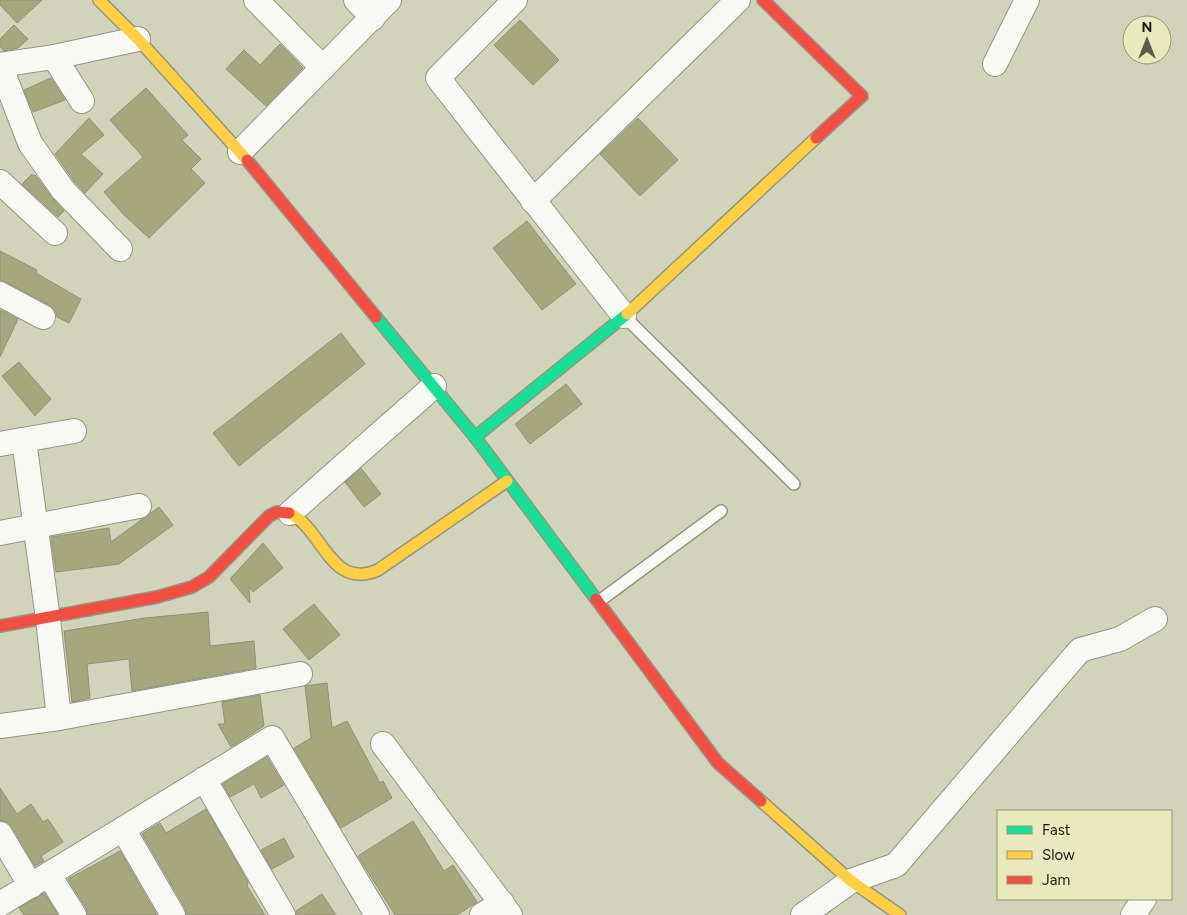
<svg xmlns="http://www.w3.org/2000/svg" width="1187" height="915" viewBox="0 0 1187 915" font-family="Figtree,sans-serif">
	<rect width="100%" height="100%" fill="#d2d3bb"/>
	<g fill="#a7a77f" stroke="#90907e">
		<path d="M0,0H42L17,23L0,5Z"/>
		<path d="M520,20L559,60L533,85L494,45Z"/>
		<path d="M14,25L28,39L18,48L4,51L0,46V39Z"/>
		<path d="M280,44L303,68L266,106L226,69L244,50L260,65Z"/>
		<path d="M51,78L65,100L33,112L24,90Z"/>
		<path d="M146,88L188,135L182,140L201,159L191,169L205,183L149,238L123,214L104,192L143,157L110,120Z"/>
		<path d="M89,118L104,135L81,154L103,174L85,193L74,181L55,154Z"/>
		<path d="M638,118L678,160L640,196L600,154Z"/>
		<path d="M32,174L34,176L35,175L52,198L64,211L58,217L22,184Z"/>
		<path d="M527,221L576,284L542,310L493,248Z"/>
		<path d="M0,251L37,270L36,273L81,299L69,323L57,317L55,310L49,305L6,282L0,280Z"/>
		<path d="M0,310L18,319L0,357Z"/>
		<path d="M341,333L365,364L239,466L213,433Z"/>
		<path d="M19,362L51,399L35,416L2,376Z"/>
		<path d="M566,384L582,404L530,444L515,424Z"/>
		<path d="M361,468L381,494L364,507L345,482Z"/>
		<path d="M159,507L173,525L119,564L56,572L51,537L109,528L111,542Z"/>
		<path d="M263,543L283,568L253,592L249,587L250,603L230,579Z"/>
		<path d="M314,604L340,635L309,660L283,629Z"/>
		<path d="M208,612L210,646L254,641L256,668L132,691L129,659L87,664L90,698L72,702L64,631L145,618Z"/>
		<path d="M327,683L332,728L347,721L380,783L383,781L392,798L341,828L294,748L311,738L305,686Z"/>
		<path d="M260,695L264,726L231,747L218,724H225L222,702Z"/>
		<path d="M267,757L284,785L261,798L254,784L230,797L223,784Z"/>
		<path d="M0,788L17,814L31,804L43,822L48,819L63,842L41,856L44,861L35,866L12,827L7,822L0,820Z"/>
		<path d="M206,809L248,882L247,886L265,915H187L185,908L142,834L160,823L166,833Z"/>
		<path d="M413,821L444,871L453,865L477,902L457,915H395L358,856Z"/>
		<path d="M284,838L294,857L272,869L261,850Z"/>
		<path d="M120,851L157,915H88L86,908L68,879Z"/>
		<path d="M44,893L58,915H24L19,908Z"/>
		<path d="M322,894L336,915H297L296,911Z"/>
	</g>
	<g fill="none" stroke-linecap="round" stroke-linejoin="round">
		<g stroke="#959583" stroke-width="14">
			<g id="lane">
				<path d="M624,316L794,484"/>
				<path d="M598,602L721,511"/>
			</g>
		</g>
		<g stroke="#959583" stroke-width="26">
			<g id="street">
				<path d="M256,0L323,68"/>
				<path d="M356,0L373,18"/>
				<path d="M515,0L438,78L624,316"/>
				<path d="M54,57L82,101"/>
				<path d="M995,64L1027,0"/>
				<path d="M0,65L30,143L63,190L120,249"/>
				<path d="M0,65L54,57L138,39"/>
				<path d="M240,152L389,0"/>
				<path d="M0,182L55,233"/>
				<path d="M533,201L738,0"/>
				<path d="M0,294L43,317"/>
				<path d="M24,440L48,619L59,718"/>
				<path d="M0,444L74,431"/>
				<path d="M290,513L434,386"/>
				<path d="M0,533L139,506"/>
				<path d="M0,726L59,718L300,674"/>
				<path d="M383,744L510,915"/>
				<path d="M204,779L283,915"/>
				<path d="M123,829L173,915"/>
				<path d="M0,834L31,886"/>
				<path d="M49,875L74,915"/>
				<path d="M0,904L272,738L377,915"/>
				<path d="M482,915L502,903"/>
				<path d="M803,915L851,881L896,865L1080,650L1120,639L1155,619"/>
				<path d="M1133,915L1144,899"/>
			</g>
		</g>
		<g stroke="#959583" stroke-width="14">
			<g id="fast">
				<path d="M376,317L475,437L596,599"/>
				<path d="M475,437L627,314"/>
			</g>
		</g>
		<g stroke="#959583" stroke-width="14">
			<g id="slow">
				<path d="M99,0L138,39L247,160"/>
				<path d="M627,314L816,138"/>
				<path d="M289,513C323,528 330,591 378,570L507,481"/>
				<path d="M761,801L851,881L900,915"/>
			</g>
		</g>
		<g stroke="#959583" stroke-width="14">
			<g id="jam">
				<path d="M763,0L862,96L816,138"/>
				<path d="M247,160L376,317"/>
				<path d="M596,599L718,763L761,801"/>
				<path d="M0,626L157,597L192,587L209,577L269,516L277,512L289,513"/>
			</g>
		</g>
		<use href="#lane" stroke="#f8f8f5" stroke-width="11"/>
		<use href="#street" stroke="#f8f8f5" stroke-width="24"/>
		<use href="#fast" stroke="#16e098" stroke-width="11"/>
		<use href="#slow" stroke="#ffcf43" stroke-width="11"/>
		<use href="#jam" stroke="#f24e42" stroke-width="11"/>
	</g>
	<rect x="997" y="810" width="175" height="90" fill="#e8eabe" stroke="#969776"/>
	<rect x="1007" y="826" width="25" height="8" fill="#16e098" stroke="#969776"/>
	<text x="1042" y="835" font-size="15" fill="#1a1a0a">Fast</text>
	<rect x="1007" y="851" width="25" height="8" fill="#ffcf43" stroke="#969776"/>
	<text x="1042" y="860" font-size="15" fill="#1a1a0a">Slow</text>
	<rect x="1007" y="876" width="25" height="8" fill="#f24e42" stroke="#969776"/>
	<text x="1042" y="885" font-size="15" fill="#1a1a0a">Jam</text>
	<g transform="translate(1147 40)"><circle r="24" fill="#e8eabe" stroke="#969776"/>
	<path d="M0-4L9 19L0 12L-9 19Z" fill="#5a5b48"/>
	<text y="-8" font-size="14" font-weight="bold" text-anchor="middle" fill="#1a1a0a">N</text>
	</g>
</svg>
